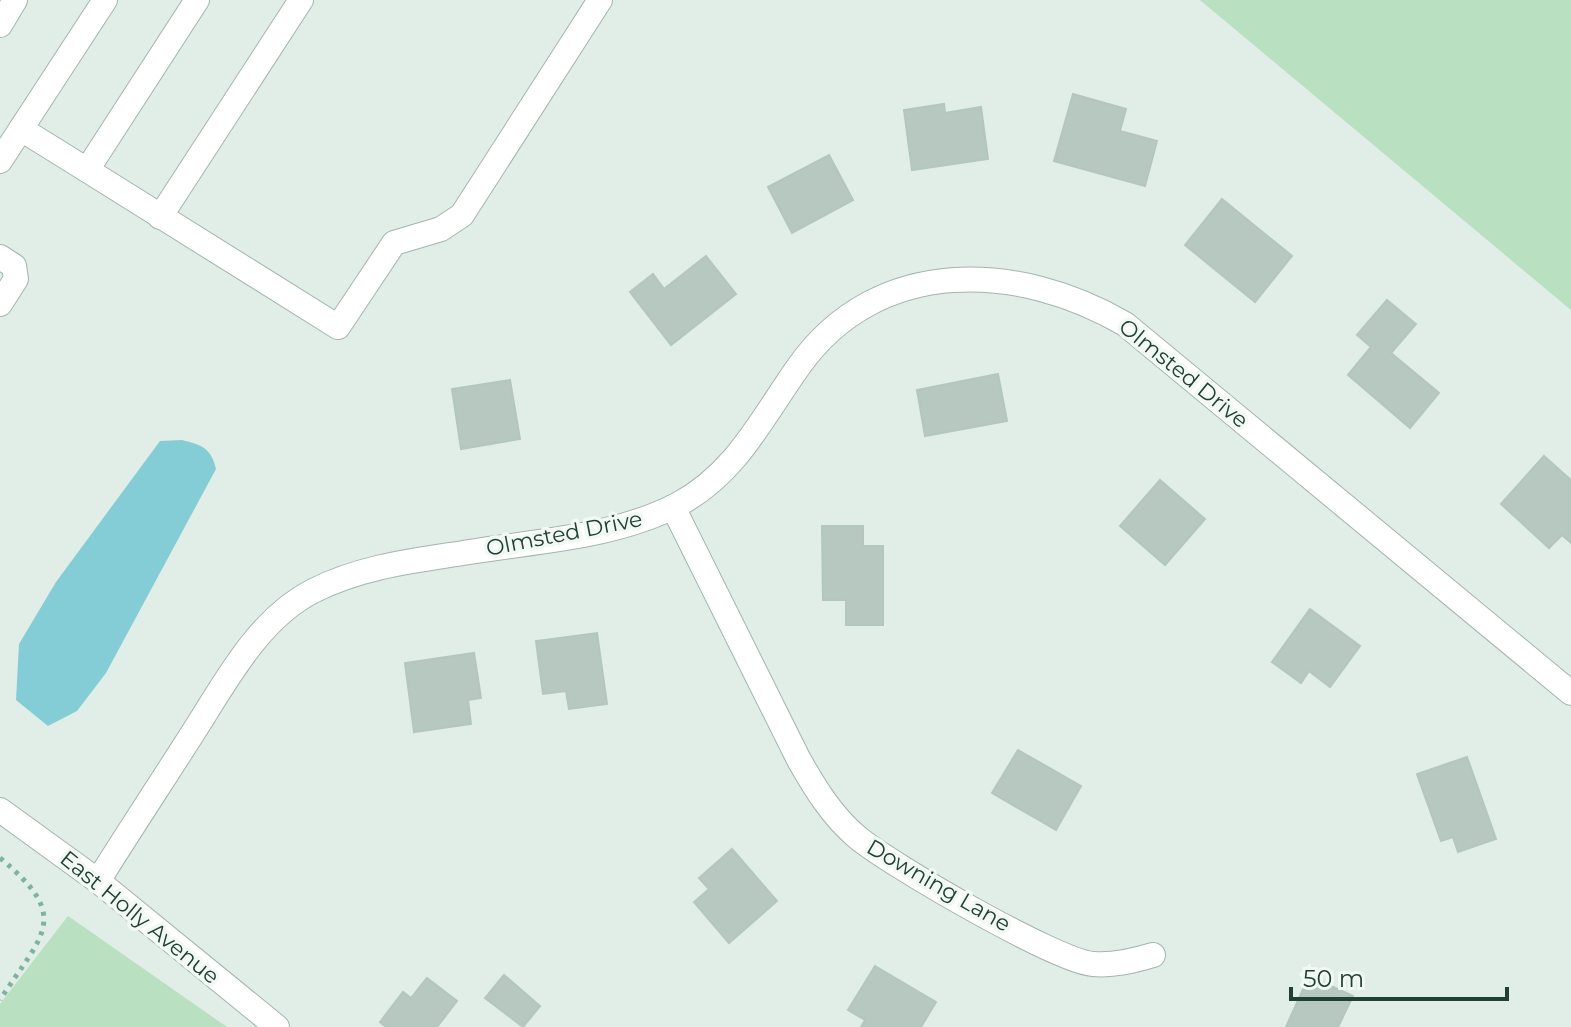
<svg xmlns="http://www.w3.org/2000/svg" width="1571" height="1027" viewBox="0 0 1571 1027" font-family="Montserrat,sans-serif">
	<rect width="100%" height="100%" fill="#e1ede7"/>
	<g fill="#b8e0c1">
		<path d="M1200,0H1571V310Z"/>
		<path d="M68,916L227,1027H0V1004Z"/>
	</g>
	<path fill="#85cdd6" d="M182,440C202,445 211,448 216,469L106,673L77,711L48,726L16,700L19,644L56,582L160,441Z"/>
	<g fill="#b6c8c0" stroke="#b3c7be" stroke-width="2">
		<path d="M1073,94L1126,109L1120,131L1157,141L1145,186L1054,161Z"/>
		<path d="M944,104L945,113L981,107L988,159L912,170L904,110Z"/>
		<path d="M829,155L853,200L792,233L768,187Z"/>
		<path d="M1222,199L1292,256L1255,302L1185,245Z"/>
		<path d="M706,256L736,294L671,345L630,292L653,274L664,289Z"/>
		<path d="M1387,300L1416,324L1391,353L1439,393L1410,428L1348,375L1371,347L1357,335Z"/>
		<path d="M998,374L1007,421L925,436L917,390Z"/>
		<path d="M510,380L520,439L461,449L452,389Z"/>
		<path d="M1544,456L1571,480V543L1562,535L1549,548L1501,504Z"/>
		<path d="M1160,480L1205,519L1165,565L1120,526Z"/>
		<path d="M822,526H863V546H883V625H846V600H823Z"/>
		<path d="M1310,609L1360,646L1330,687L1309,671L1301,683L1272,662Z"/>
		<path d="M597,633L607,704L569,709L566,691L543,694L536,641Z"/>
		<path d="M474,653L481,698L468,700L471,724L414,732L405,663Z"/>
		<path d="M1018,750L1081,786L1056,830L992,793Z"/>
		<path d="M1467,757L1496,839L1458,852L1453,837L1441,841L1417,774Z"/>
		<path d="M732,849L777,901L729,943L694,902L709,889L699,878Z"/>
		<path d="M875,966L936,1002L921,1027H861L865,1020L848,1010Z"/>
		<path d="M504,975L540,1006L523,1027L485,998Z"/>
		<path d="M1309,976L1353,996L1338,1027H1286Z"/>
		<path d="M427,978L457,1001L437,1027H386L380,1022L403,992L411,998Z"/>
	</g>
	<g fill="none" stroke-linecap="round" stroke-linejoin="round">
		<g stroke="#a3b5ae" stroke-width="26">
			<g id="minor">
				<path d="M0,25L15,0"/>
				<path d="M21,129L87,170L197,0"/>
				<path d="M0,161L105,0"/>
				<path d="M87,170L338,327L394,243L441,229L462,215L600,0"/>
				<path d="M160,217L301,0"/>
				<path d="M0,257L14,266L16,279L0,304"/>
				<path d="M673,507L799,760C815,788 832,816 857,837C889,864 1056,961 1093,964C1113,966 1133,961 1153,955"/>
				<path d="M0,810L98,881L277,1027"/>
				<path d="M98,881C128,833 159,786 189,739C223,687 256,620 313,591C360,567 411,561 463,553C533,541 613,538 677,505C736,474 762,418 799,366C878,255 1019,262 1125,324L1571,693"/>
			</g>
		</g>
		<path stroke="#7fb3a0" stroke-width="5" stroke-dasharray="4 6" stroke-linecap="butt" d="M0,858C73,918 42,934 0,1000"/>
		<use href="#minor" stroke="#fff" stroke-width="24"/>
	</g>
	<g text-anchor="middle" stroke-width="7" stroke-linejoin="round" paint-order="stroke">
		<g font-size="22" fill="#203f35" stroke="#f2f9f5">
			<text transform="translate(1184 373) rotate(39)" y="8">Olmsted Drive</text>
			<text transform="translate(564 533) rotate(-11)" y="8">Olmsted Drive</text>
			<text transform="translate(939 885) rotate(30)" y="8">Downing Lane</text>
			<text transform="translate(140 917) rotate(39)" y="8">East Holly Avenue</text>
		</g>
	</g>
	<path d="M1291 987v12h216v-12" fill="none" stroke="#203f35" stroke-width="4"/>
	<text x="1303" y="987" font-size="24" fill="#203f35" stroke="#f2f9f5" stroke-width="6" paint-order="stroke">50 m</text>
</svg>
